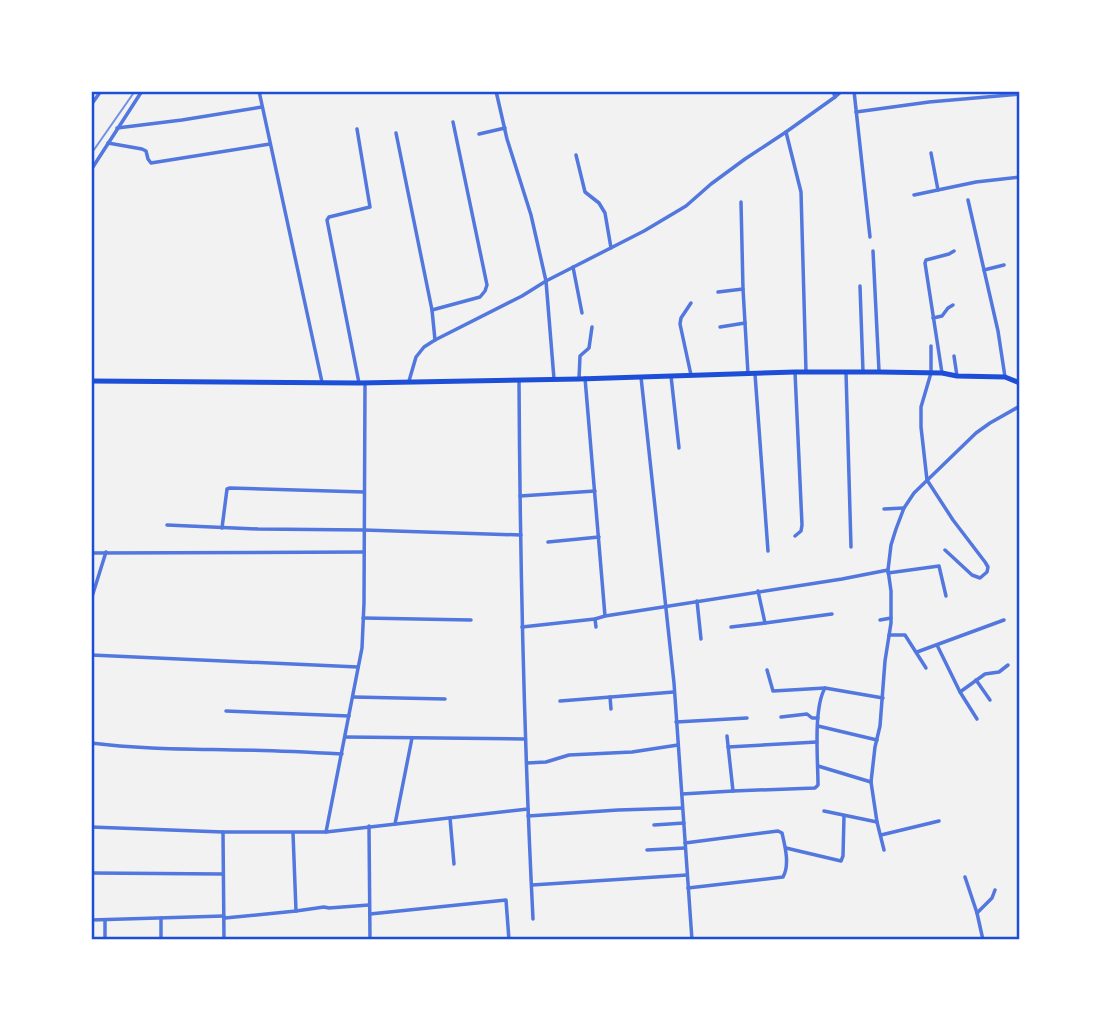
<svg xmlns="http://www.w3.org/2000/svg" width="1111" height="1031" viewBox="0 0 1111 1031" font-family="Signika,sans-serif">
	<rect width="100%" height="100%" fill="#f2f2f2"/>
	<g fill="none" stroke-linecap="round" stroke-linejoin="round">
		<g stroke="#5277de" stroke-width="3.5">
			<path d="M259,91L322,382"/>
			<path d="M496,91L507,139L531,215L546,281L554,379"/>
			<path d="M854,91L870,237"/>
			<path d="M835,97L842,91"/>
			<path d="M91,105L101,91"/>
			<path d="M856,112L929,102L1020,94"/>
			<path d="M117,128L182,120L262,107"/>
			<path d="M357,129L370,207L329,217L327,220L359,383"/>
			<path d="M786,132L801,192L806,372"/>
			<path d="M396,133L432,310L435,340"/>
			<path d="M479,134L505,128"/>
			<path d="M108,143L142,149L146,151L148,159L151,163L270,144"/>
			<path d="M931,153L938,190"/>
			<path d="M576,155L585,192L599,203L605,213L611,248"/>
			<path d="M91,170L142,91"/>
			<path d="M914,195L976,182L1020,177"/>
			<path d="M968,200L998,331L1005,377"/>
			<path d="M741,202L743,289L748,374"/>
			<path d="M873,251L879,371"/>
			<path d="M573,267L582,313"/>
			<path d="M984,270L1004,265"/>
			<path d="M860,286L863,372"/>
			<path d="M718,292L743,289"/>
			<path d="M432,310L480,297L485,291L487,285L453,122"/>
			<path d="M933,318L942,316L948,308L953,305"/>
			<path d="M720,327L745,323"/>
			<path d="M931,346V373L921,407V427L927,480L953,520L985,562L988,567L987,572L980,578L972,575L945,550"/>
			<path d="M954,356L957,376"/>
			<path d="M795,372L802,525L801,531L795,536"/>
			<path d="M846,372L851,547"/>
			<path d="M942,373L925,263L926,260L949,254L954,251"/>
			<path d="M755,374L768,551"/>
			<path d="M691,375L680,324L681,318L691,303"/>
			<path d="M671,376L679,448"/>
			<path d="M641,377L674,683L692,940"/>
			<path d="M585,378L605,616L842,579L888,570L891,591V623L885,661L880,726L875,747L871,782L877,822L884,850"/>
			<path d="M579,379L580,356L589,348L592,327"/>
			<path d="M409,381L416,357L424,347L435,340L522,296L546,281L644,231L686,206L711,184L745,159L786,132L835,97L833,91"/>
			<path d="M519,381C520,561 524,740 533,919"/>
			<path d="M520,496L595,491"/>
			<path d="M884,509L904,508"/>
			<path d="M167,525L258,529L364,530L521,535"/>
			<path d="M222,528L227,489L230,488L364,492"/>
			<path d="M548,542L599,537"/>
			<path d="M91,553L364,552"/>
			<path d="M888,570L891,545L896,529L904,508L914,493L976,433L990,423L1020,406"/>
			<path d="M888,573L939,566L946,596"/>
			<path d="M758,591L765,623L832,614"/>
			<path d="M91,600L106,552"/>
			<path d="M697,601L701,639"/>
			<path d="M363,618L471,620"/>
			<path d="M595,619L596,627"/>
			<path d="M880,620L891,618"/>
			<path d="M522,627L595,619L605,616"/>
			<path d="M731,627L765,623"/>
			<path d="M889,635H905L926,668"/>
			<path d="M937,645L960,692L977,719"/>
			<path d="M917,652L1004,620"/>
			<path d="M91,655L358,667"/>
			<path d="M767,670L773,691L825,688"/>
			<path d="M976,680L990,700"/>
			<path d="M960,692L985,674L999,672L1008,665"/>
			<path d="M353,697L445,699"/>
			<path d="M610,697L611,709"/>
			<path d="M560,701L674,692"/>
			<path d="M226,711L349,716"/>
			<path d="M781,717L807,714L812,718H818"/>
			<path d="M676,722L747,718"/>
			<path d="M818,726L877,740"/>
			<path d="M727,736L733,791L815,788L818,785C818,760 813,709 825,688L883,698"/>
			<path d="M345,737L525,739"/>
			<path d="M91,743C138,749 185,749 233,750C269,750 306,752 342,754"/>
			<path d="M728,747L817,742"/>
			<path d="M527,763L546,762L569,755L632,752L678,745"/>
			<path d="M818,766L871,782"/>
			<path d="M682,794L733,791"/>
			<path d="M824,811L877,822"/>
			<path d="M528,816L618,810L682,808"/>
			<path d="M450,818L454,864"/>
			<path d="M395,824L412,738"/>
			<path d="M654,825L684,823"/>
			<path d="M369,826L370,940"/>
			<path d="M91,827L223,832"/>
			<path d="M326,832L528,809"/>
			<path d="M293,833L296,911L324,907L329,908L369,905"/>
			<path d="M881,835L939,821"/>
			<path d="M685,843L778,831L782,833C785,846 790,865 783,877L688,888"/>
			<path d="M786,848L841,861L843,856L844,816"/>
			<path d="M647,850L685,848"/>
			<path d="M91,873L223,874"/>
			<path d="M965,877L977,913"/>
			<path d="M532,885L687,875"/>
			<path d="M370,914L506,900L509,940"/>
			<path d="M161,918V940"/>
			<path d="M225,918L296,911"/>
			<path d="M91,920L224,916"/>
			<path d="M105,920V940"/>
			<path d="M224,940L223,832H326L362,648L364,603L365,384"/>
			<path d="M983,940L977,913L992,898L995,890"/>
		</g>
		<path stroke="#1d4ed8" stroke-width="5" d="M91,381L359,383L579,379L795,372H879L942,373L957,376L1005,377L1020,383"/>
		<path stroke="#7290e2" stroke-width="2" d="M91,154L135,91"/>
	</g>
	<rect width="1111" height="1031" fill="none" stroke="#ffffff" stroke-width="186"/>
	<rect x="93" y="93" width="925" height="845" fill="none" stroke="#1d4ed8" stroke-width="2.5"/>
</svg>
